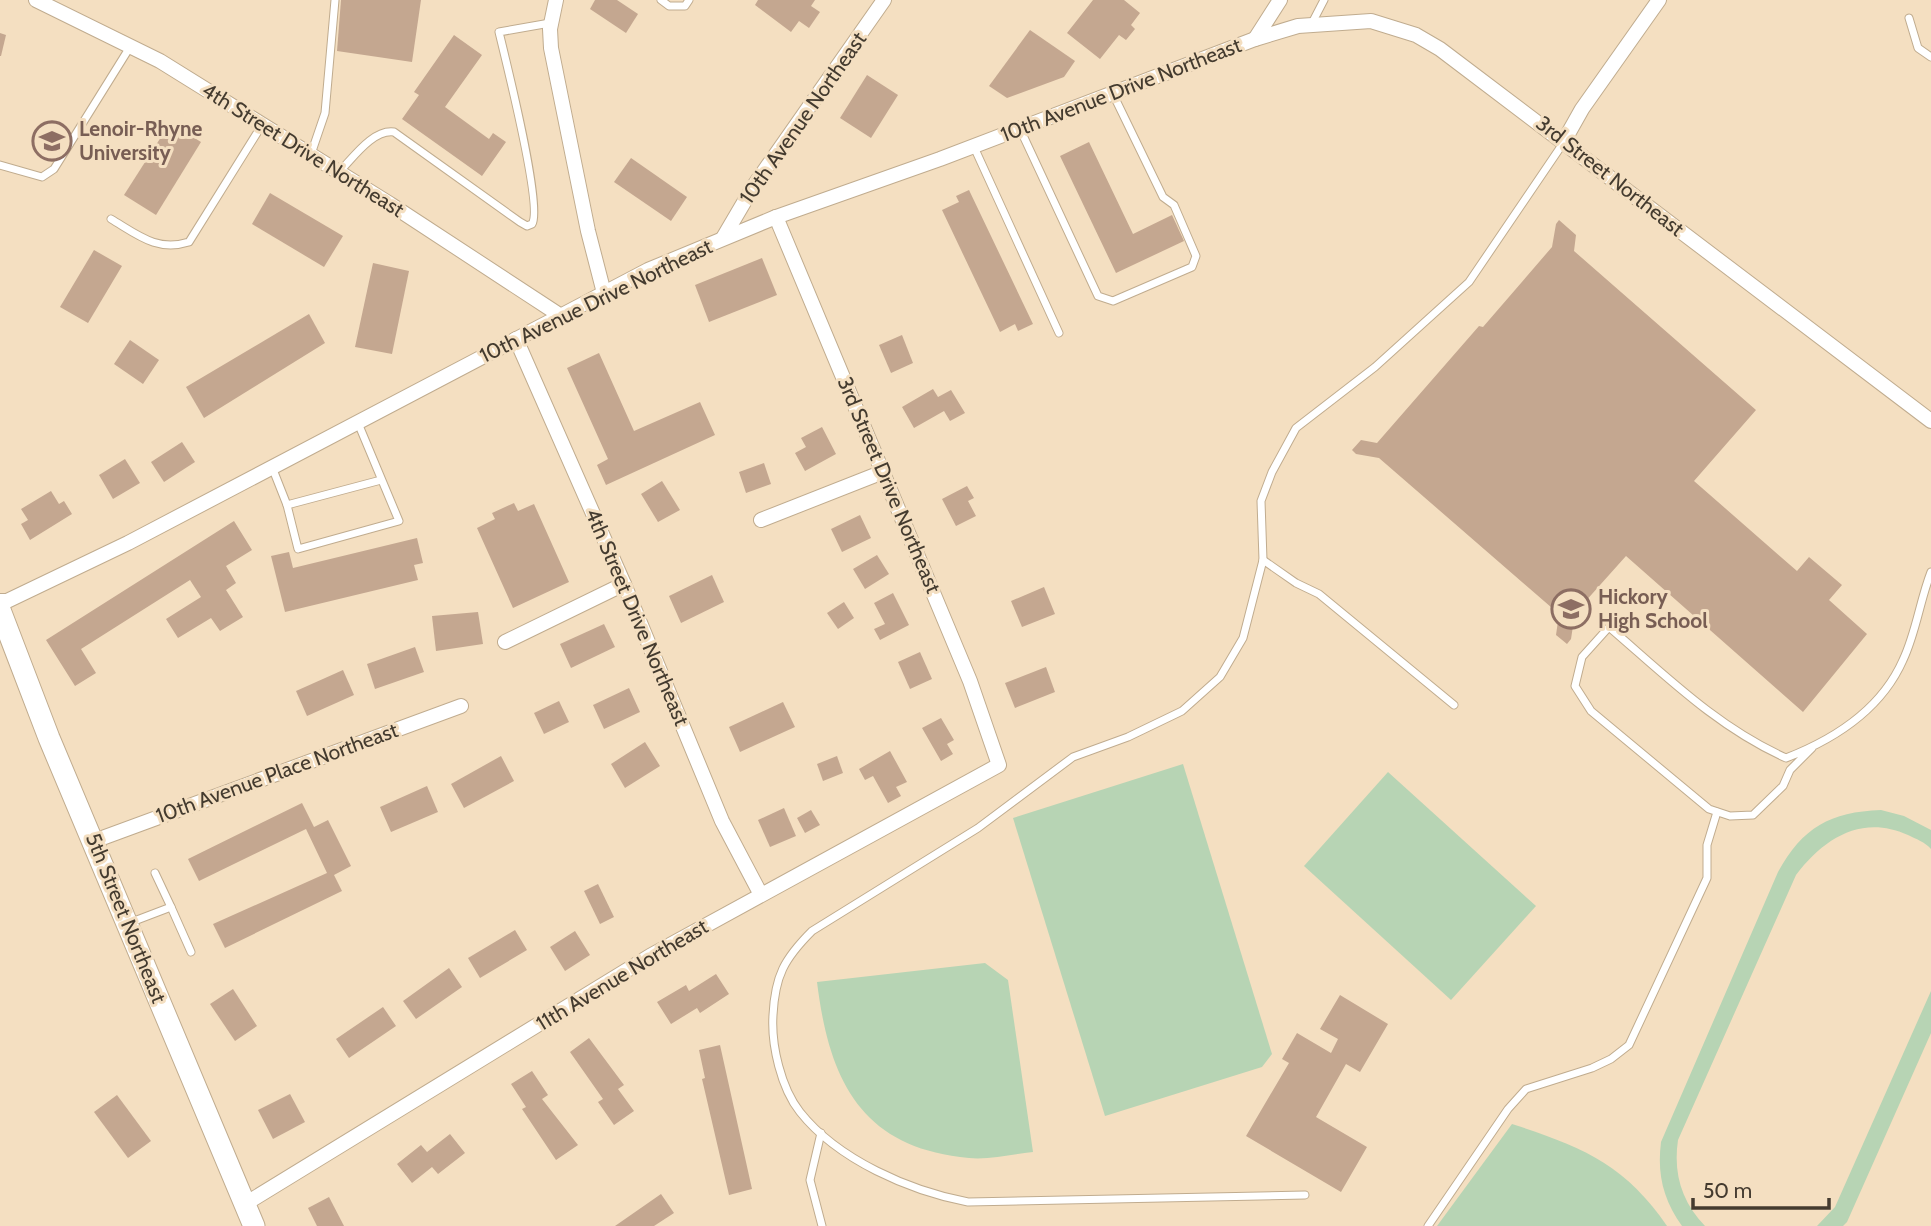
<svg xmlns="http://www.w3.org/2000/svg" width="1931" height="1226" viewBox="0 0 1931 1226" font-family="Cabin,sans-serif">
	<rect width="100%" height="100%" fill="#f4dfc1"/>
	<g fill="#b7d4b4">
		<path d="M1183,764L1272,1054L1262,1067L1105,1116L1013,818Z"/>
		<path d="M1388,772L1536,906L1451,1000L1304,866Z"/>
		<path d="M1881,810L1904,816L1931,830V849C1925,842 1916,839 1908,835C1862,814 1824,838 1796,875L1678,1140C1673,1174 1682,1202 1705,1226H1682C1663,1199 1657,1174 1661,1142L1778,872C1803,827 1830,812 1881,810Z"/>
		<path d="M985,963L1008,980L1033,1152C1012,1154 989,1160 969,1158C860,1148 829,1079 817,982Z"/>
		<path d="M1931,991V1033L1847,1222L1843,1226H1817L1835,1207Z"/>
		<path d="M1512,1124C1580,1146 1625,1164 1667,1226H1437Z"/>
	</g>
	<g fill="#c4a790">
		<path d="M341,0H421L412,62L337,51Z"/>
		<path d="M595,0H617L638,14L626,33L590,9Z"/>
		<path d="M758,0H815L811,6L820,12L809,28L799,21L791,32L755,5Z"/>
		<path d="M1093,0H1124L1140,13L1131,25L1135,29L1126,40L1119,35L1100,59L1067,33Z"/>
		<path d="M1030,30L1075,61L1064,77L1007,98L989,86Z"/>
		<path d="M0,33L6,35L1,56H0Z"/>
		<path d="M454,35L482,55L445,107L489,139L493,133L506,142L482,176L402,119L419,95L414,92Z"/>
		<path d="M867,75L898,95L871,138L840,118Z"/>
		<path d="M170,123L201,142L156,215L124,195Z"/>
		<path d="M1089,142L1133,234L1172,215L1184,241L1116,273L1060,156Z"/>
		<path d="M631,158L687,197L671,221L614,182Z"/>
		<path d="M969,190L1033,324L1018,331L1015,324L1000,332L942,210L959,202L956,196Z"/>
		<path d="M270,193L343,236L324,267L252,224Z"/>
		<path d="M1559,220L1576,235L1574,251L1756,410L1694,481L1797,571L1809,557L1842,585L1829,600L1867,634L1803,712L1626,556L1575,613L1571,639L1567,644L1556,635L1559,614L1379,458L1356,454L1352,450L1361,440L1377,443L1479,326L1483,327L1552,247L1556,224Z"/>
		<path d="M94,250L122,266L88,323L60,307Z"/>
		<path d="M762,258L777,295L709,322L695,285Z"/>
		<path d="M373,263L409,271L392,354L355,347Z"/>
		<path d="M309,314L325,343L204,418L186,387Z"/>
		<path d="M902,335L913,363L891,373L879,345Z"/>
		<path d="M130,340L159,360L143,384L114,364Z"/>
		<path d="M599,353L634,431L700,402L715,435L606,485L597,465L608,459L567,368Z"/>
		<path d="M933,389L938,397L951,390L965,413L950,421L944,411L914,428L902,407Z"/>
		<path d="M822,427L836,454L805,471L795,453L806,447L801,438Z"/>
		<path d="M182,442L195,462L164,482L151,462Z"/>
		<path d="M125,459L140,483L113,499L99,475Z"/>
		<path d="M764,463L771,484L746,493L739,472Z"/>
		<path d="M662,481L680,510L658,522L641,494Z"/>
		<path d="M967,486L974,498L968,501L976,516L956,526L942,499Z"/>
		<path d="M51,491L59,504L64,501L72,514L30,540L21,524L28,520L21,509Z"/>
		<path d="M514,503L518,511L534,504L569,582L513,608L477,528L495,519L492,513Z"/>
		<path d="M860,515L871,538L842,552L831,529Z"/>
		<path d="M234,521L252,550L226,566L236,583L226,590L243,617L220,631L211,618L178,638L166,619L201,597L190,580L81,649L96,673L75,686L46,640Z"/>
		<path d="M417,538L423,563L414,565L418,580L285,612L271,556L289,552L293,568Z"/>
		<path d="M877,555L889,574L865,589L853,569Z"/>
		<path d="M712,575L724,602L681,623L669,596Z"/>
		<path d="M1044,587L1055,614L1022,627L1011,601Z"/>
		<path d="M893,593L909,625L880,640L874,629L885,624L874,603Z"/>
		<path d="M844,602L854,618L838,629L827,613Z"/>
		<path d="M478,612L483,644L436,651L432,616Z"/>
		<path d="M604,624L615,647L571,668L560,644Z"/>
		<path d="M415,647L424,672L375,689L367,664Z"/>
		<path d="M920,652L932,679L910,689L898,662Z"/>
		<path d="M1046,667L1055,692L1015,708L1005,683Z"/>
		<path d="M343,670L354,695L307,716L296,691Z"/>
		<path d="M629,688L640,712L604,729L593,705Z"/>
		<path d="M559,701L569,722L544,734L534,713Z"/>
		<path d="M783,702L795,727L740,752L729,727Z"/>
		<path d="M941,718L954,740L947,744L953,754L941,761L922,728Z"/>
		<path d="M645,742L660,766L625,788L611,764Z"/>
		<path d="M890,751L907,782L896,787L901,796L888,803L873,776L865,780L859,769Z"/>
		<path d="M501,756L514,781L464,808L451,784Z"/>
		<path d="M837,756L843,773L823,781L817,764Z"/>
		<path d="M427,786L438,812L391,832L380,807Z"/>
		<path d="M302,803L314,827L328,820L351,866L334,875L342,891L225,948L213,924L327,873L306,829L199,881L188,859Z"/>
		<path d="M784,808L796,836L770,847L758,820Z"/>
		<path d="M811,810L820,825L805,833L797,818Z"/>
		<path d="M598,884L614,917L600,924L584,891Z"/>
		<path d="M515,930L527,950L480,978L468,958Z"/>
		<path d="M575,931L590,955L565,971L550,947Z"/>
		<path d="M449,968L462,987L416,1019L403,1001Z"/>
		<path d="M716,974L729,994L700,1013L697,1008L671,1024L657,1002L686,985L689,991Z"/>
		<path d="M233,989L257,1026L235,1041L210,1004Z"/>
		<path d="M1340,995L1388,1024L1360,1072L1346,1064L1316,1117L1367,1147L1341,1192L1246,1136L1289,1063L1282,1059L1297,1033L1331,1053L1338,1039L1320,1029Z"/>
		<path d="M383,1007L396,1026L349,1058L336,1039Z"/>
		<path d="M589,1038L624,1085L618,1089L634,1111L614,1125L598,1102L603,1099L570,1052Z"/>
		<path d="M720,1045L752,1189L729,1195L702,1079L705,1078L699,1050Z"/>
		<path d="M532,1071L548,1095L542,1099L578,1145L556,1160L522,1109L526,1107L511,1084Z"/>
		<path d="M290,1094L305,1122L273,1139L258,1110Z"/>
		<path d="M117,1095L151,1141L128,1158L94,1112Z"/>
		<path d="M450,1134L465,1153L438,1174L432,1167L412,1183L397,1164L421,1145L427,1152Z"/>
		<path d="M661,1194L674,1213L654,1226H615Z"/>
		<path d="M329,1197L344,1226H317L308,1208Z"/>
	</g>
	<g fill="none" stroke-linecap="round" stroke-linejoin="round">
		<g stroke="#c0ac8f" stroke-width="9">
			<g id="lane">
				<path d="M661,0L669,6H685L689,0"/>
				<path d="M1909,18L1918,48L1931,57"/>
				<path d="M1312,23L1324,0"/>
				<path d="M1020,129L1098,296L1113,301L1192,267L1196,256L1174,205L1163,197L1113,94"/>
				<path d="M974,147L1059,333"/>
				<path d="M311,154L325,113L335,0"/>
				<path d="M0,165L42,177L54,169L130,47"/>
				<path d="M339,172C353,158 373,129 394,132L520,222L527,226L532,224C543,208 506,61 499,32L550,23"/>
				<path d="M111,219C138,235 157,252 189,242L262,125"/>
				<path d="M272,467L287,505L298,549L399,521L358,423"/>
				<path d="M287,505L381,480"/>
				<path d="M1263,560L1296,583L1319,594L1454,705"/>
				<path d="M1812,748L1790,770L1783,786L1753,815L1730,816L1709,809L1591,711L1575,686L1582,657L1609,627C1666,676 1717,727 1786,758C1835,739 1881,710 1903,660C1916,633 1920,600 1931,572"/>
				<path d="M155,873L171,907"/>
				<path d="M129,923L171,907L191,952"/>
				<path d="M821,1133L810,1180L822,1226"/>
				<path d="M1305,1195L968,1202C910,1191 838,1160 800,1112C781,1088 771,1045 773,1015C775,976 784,959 812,931L978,828L1073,757L1128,737L1182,711L1220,677L1243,638L1263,560L1261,501L1272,472L1296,428L1375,367L1469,282L1564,142"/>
				<path d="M1428,1226L1508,1109L1526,1089L1592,1068L1611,1059L1629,1045L1707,878V845L1717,812"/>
			</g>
		</g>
		<g stroke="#c0ac8f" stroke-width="16">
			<g id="street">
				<path d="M36,0L160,61L390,204L561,316"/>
				<path d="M556,0L550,29L551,48L588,231L604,293"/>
				<path d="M1255,39L1280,0"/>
				<path d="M1564,141L1582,109L1659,0"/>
				<path d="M723,238L753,187L884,0"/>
				<path d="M516,339L624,584L722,821L760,893"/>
				<path d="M761,520L883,472"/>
				<path d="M0,601H7L128,543L648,270L776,217L940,159L1255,39L1298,26L1371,21L1416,35L1440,49L1931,421"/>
				<path d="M505,642L624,584"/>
				<path d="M94,841L461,706"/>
				<path d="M245,1204L650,956L999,765L970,681L776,217"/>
			</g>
		</g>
		<g stroke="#c0ac8f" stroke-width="23">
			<path id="secondary" d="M0,610L49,738L254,1226"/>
		</g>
		<use href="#lane" stroke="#fff" stroke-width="7"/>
		<use href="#street" stroke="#fff" stroke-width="14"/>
		<use href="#secondary" stroke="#fff" stroke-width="21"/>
	</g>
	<defs>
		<g id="university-ring" transform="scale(2.0125)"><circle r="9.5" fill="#f4dfc1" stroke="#8d6e63" stroke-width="1.5"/><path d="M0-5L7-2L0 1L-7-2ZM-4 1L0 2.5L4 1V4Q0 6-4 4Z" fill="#8d6e63"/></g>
		<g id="school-ring" transform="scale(2.0125)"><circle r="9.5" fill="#f4dfc1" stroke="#8d6e63" stroke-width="1.5"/><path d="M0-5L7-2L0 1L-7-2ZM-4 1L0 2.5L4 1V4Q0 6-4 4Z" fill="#8d6e63"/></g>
	</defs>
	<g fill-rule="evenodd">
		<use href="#university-ring" x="52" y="141"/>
		<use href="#school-ring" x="1571" y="609"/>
	</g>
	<g text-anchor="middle" stroke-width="6" stroke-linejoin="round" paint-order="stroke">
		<g font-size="21" fill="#443b2f" stroke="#f4dfc1">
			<text transform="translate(1121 90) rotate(-21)" y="7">10th Avenue Drive Northeast</text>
			<text transform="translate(803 118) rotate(-55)" y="7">10th Avenue Northeast</text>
			<text transform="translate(303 150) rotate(32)" y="7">4th Street Drive Northeast</text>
			<text transform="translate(1610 176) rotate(38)" y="7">3rd Street Northeast</text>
			<text transform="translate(596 301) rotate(-26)" y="7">10th Avenue Drive Northeast</text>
			<text transform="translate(889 485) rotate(67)" y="7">3rd Street Drive Northeast</text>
			<text transform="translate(637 617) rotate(67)" y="7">4th Street Drive Northeast</text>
			<text transform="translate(277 773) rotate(-20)" y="7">10th Avenue Place Northeast</text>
			<text transform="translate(126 918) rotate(68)" y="7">5th Street Northeast</text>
			<text transform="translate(622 975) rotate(-31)" y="7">11th Avenue Northeast</text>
		</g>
		<g font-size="21" font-weight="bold" fill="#785e54" stroke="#f4dfc1" text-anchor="start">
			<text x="79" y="136">Lenoir-Rhyne<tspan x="79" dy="24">University</tspan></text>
			<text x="1598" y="604">Hickory<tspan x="1598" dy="24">High School</tspan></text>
		</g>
	</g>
	<path d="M1693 1198v10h136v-10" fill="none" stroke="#443b2f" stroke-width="3.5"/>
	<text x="1703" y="1198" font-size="21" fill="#443b2f" stroke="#f4dfc1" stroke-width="5" paint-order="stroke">50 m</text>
</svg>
